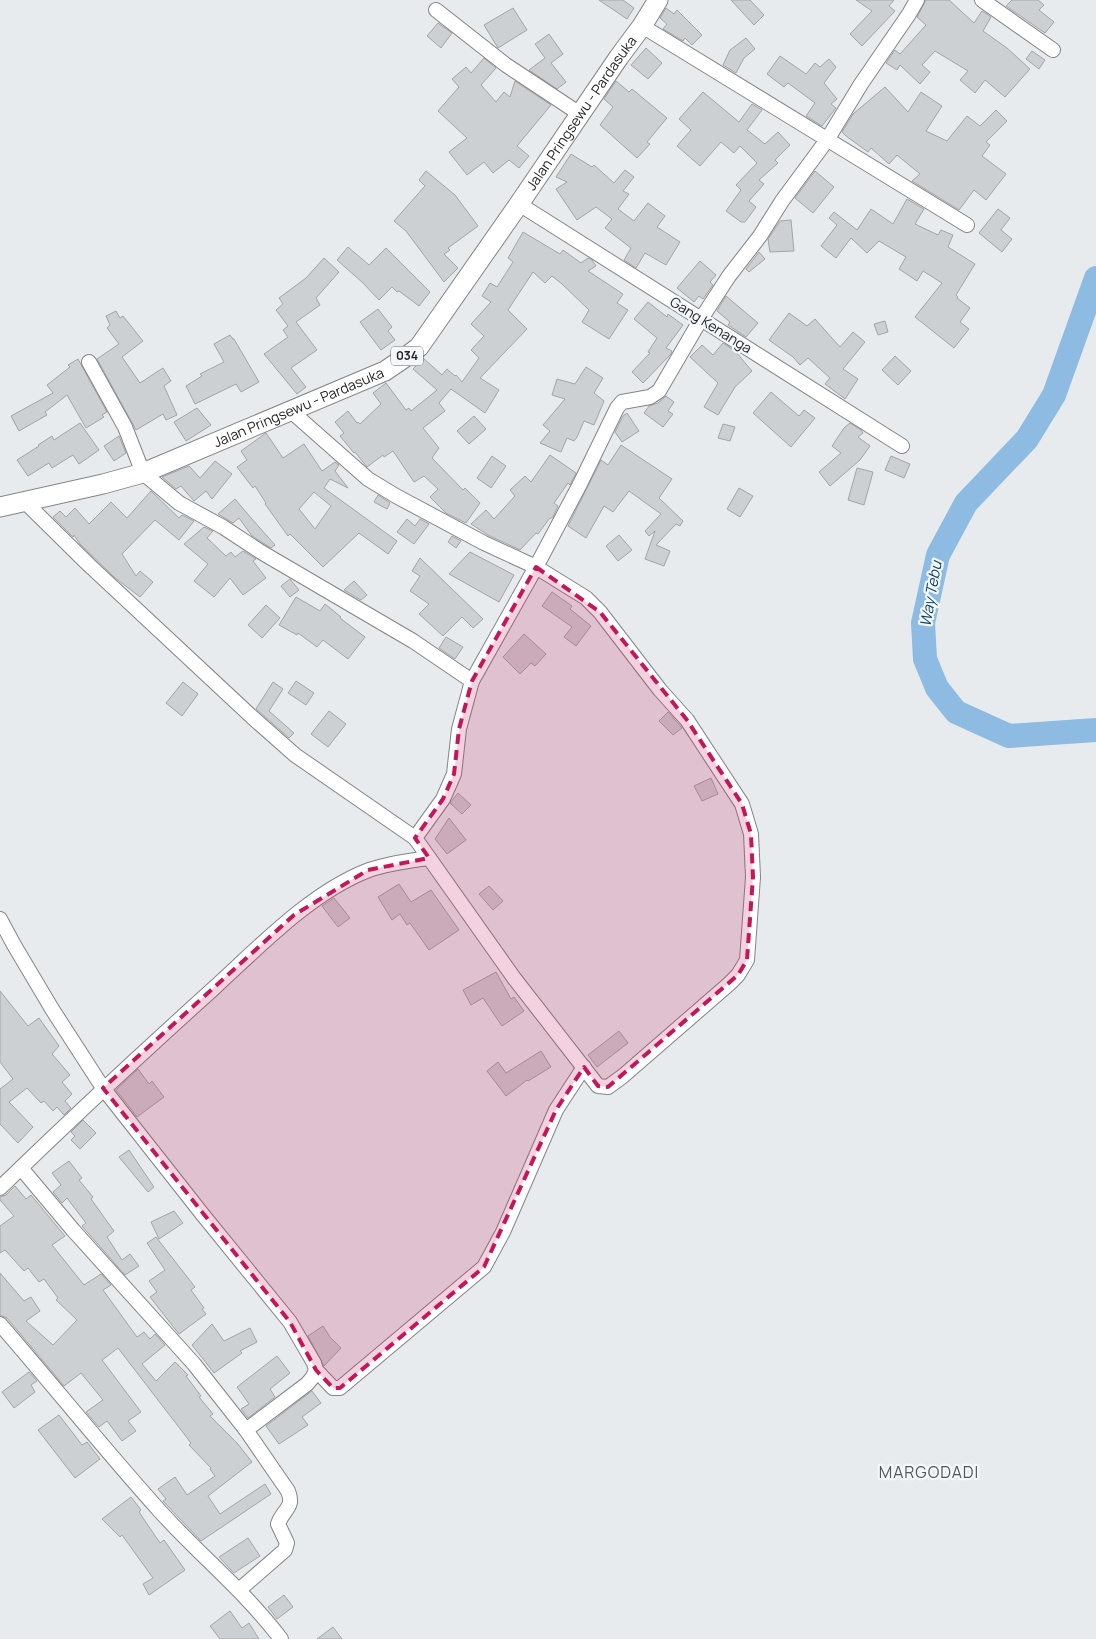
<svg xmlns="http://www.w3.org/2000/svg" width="1096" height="1639" viewBox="0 0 1096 1639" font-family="Manrope,sans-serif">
	<rect width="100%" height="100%" fill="#e8ebee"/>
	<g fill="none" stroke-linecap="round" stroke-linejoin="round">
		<path stroke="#8dbbe2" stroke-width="24" d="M1096,278L1054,395L1027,439L966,503L938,555L923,623L925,659L937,688L956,712L1009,736L1096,730"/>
	</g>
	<g fill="#cdd0d2" stroke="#a2a5a7" fill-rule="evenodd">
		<path d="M599,0H623L634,8L627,19Z"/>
		<path d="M731,0H750L764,15L754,25Z"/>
		<path d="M856,0H894L889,6L895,11L862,46L850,34L872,11Z"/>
		<path d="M926,0H949L974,23L982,11L991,17L983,31L1007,48L1030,69L1005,97L985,80L975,93L960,80L968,71L935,51L922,65L930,72L920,84L900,65L897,70L886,63L895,50L900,54L926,25L917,17Z"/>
		<path d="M1012,0H1038L1044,5L1039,10L1054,22L1045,33L1006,6Z"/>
		<path d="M513,8L527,30L498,48L484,25Z"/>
		<path d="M666,8L674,14L677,10L702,35L692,45L685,38L683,41L663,29L667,24L660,18Z"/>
		<path d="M438,23L452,33L441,48L427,36Z"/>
		<path d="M549,34L563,54L551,63L566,82L557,89L529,70L545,58L535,44Z"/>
		<path d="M746,38L755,49L744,58L736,73L723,65L730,50Z"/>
		<path d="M646,48L662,63L648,79L631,65Z"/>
		<path d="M1032,51L1045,60L1039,69L1026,59Z"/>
		<path d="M780,56L806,74L815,63L820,67L829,59L836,67L824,83L837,99L831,104L836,108L822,126L806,116L815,103L788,83L784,87L767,74Z"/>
		<path d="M484,58L496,68L481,85L496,102L504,92L510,97L515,81L551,105L517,146L529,156L519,168L509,160L493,173L484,162L467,175L449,152L467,138L438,111L459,87L452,79L466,67L471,73Z"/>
		<path d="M616,81L629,92L632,89L667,118L647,142L650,144L637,158L600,125L613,107L604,99Z"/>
		<path d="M885,87L908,112L921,92L942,106L926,131L947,141L967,116L980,126L996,110L1007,121L986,142L990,145L982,156L1006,174L986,200L974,190L959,210L912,181L920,174L897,155L889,164L871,148L868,152L846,136L842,132L853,114Z"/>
		<path d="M703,92L739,122L752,104L762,110L747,130L765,144L778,132L790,145L775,160L778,163L759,180L764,184L749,201L756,207L745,222H741L726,211L741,190L736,185L757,163L740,146L734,153L721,142L700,166L677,146L691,130L679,119Z"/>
		<path d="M571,154L592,167L594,165L614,183L625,170L634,177L623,191L629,194L618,209L634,221L648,203L665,216L657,227L680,242L666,265L645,253L636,268L624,260L631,248L605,228L612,219L596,207L577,220L556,189L567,182L556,177Z"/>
		<path d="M426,171L455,195L478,226L448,248L450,250L444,254L458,268L444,282L406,231L394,221L425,186L419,180Z"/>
		<path d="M815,171L834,187L813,213L795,198Z"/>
		<path d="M907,199L924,209L915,224L938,235L941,230L953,235L948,247L975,264L956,295L958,297L957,298L970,308L960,322L969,329L954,348L915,317L942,283L923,271L917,281L899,269L906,257L879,241L867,253L851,238L836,258L821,246L837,225L829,218L834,212L857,230L871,209L893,224Z"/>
		<path d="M998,209L1010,218L1001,230L1012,239L1002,252L979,233Z"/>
		<path d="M791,220L794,251L770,252L768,239L780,221Z"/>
		<path d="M523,232L560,254L563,250L581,263L588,258L592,260L596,266L588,271L623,294L617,303L628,310L609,339L582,322L589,310L562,284L552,276L545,283L533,272L508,310L527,329L480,378L499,390L485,413L451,389L439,403L445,411L423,428L439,448L432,458L463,490L465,488L480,503L466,523L446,513L430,497L438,489L424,476L414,482L393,451L384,457L383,455L367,467L355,452L354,453L340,436L344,433L335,422L348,411L357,423L358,422L360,424L381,404L373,393L386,383L406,410L409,408L411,411L437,390L413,369L423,358L442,375L447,369L455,376L456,375L462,382L479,358L471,350L484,336L471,324L491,302L482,296L490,283L497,287L513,262L508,258Z"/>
		<path d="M348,247L369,265L386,248L430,292L419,306L399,291L397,292L392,287L379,300L363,283L337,260Z"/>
		<path d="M759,252L765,259L749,272L746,269Z"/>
		<path d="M324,258L339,272L316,298L320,305L296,322L317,350L291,368L306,387L297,394L264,354L288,337L283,330L288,326L276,310L283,304L279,298L306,278Z"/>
		<path d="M700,261L716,275L710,282L713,285L703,299L699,296L694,302L677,288Z"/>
		<path d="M726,296L758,323L746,337L728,325L730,322L717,311Z"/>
		<path d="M648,302L667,317L668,314L683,325L666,348L672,351L671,354L643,383L632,372L650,353L648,352L657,338L634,319Z"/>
		<path d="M378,309L392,327L388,331L395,340L381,350L360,322Z"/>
		<path d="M116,311L120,318L123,316L143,341L122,357L140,383L163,368L171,381L164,386L177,415L166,420L163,414L136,430L97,359L119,344L107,328L110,325L106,316Z"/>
		<path d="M789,313L807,326L815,319L840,347L853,332L865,342L843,369L858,379L845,399L825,384L830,378L808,358L800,365L793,357L769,340Z"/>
		<path d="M885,321L888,332L878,335L874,324Z"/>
		<path d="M230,335L233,339H234L259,382L241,392L236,384L195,404L186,386L202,376L200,374L224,362L214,344Z"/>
		<path d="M723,343L735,351L752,371L735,387L718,415L704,407L718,383L690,357L702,345L713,355Z"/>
		<path d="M895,356L911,371L898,385L882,370Z"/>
		<path d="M78,359L107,412L102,415L104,417L86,428L67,395L45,412L47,415L19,431L11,416L53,393L47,385L70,367L68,365Z"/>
		<path d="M586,367L603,378L594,393L604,401L594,425L584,421L577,437L574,441L567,438L561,452L540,443L550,431L543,425L565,399L552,395L557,379L575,384Z"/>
		<path d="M771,392L799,416L804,410L815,418L791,447L753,413Z"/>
		<path d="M666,396L674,402L668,411L673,414L663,427L644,413L649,406L658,403Z"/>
		<path d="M197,408L211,425L186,441L174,422Z"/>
		<path d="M627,413L639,431L622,442L615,432L623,416Z"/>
		<path d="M474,416L486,429L469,444L457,431Z"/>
		<path d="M80,423L99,450L79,464L73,455L52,468L49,463L28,476L17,460L39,446L38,445L52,436L54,440Z"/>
		<path d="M850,423L861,430L863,433L858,437L870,446L860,460L830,486L819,472L841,453L832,446L844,428Z"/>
		<path d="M723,424L735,427L730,441L718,438Z"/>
		<path d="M266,433L283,458L304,444L322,471L335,462L339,465L335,471L348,488L330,479L324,488L397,541L388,554L359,533L323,567L290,534L288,536L265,504L266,503L255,486L253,488L237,467L247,460L241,451ZM314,492L331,506L315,529L299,509Z"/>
		<path d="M119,436L126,453L114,461L104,446Z"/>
		<path d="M621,445L672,479L659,498L683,521L680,526L676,524L656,545L670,551L664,566L645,559L655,531L649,536L645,531L661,514L629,491L613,512L604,506L586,538L568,526L601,460L608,465Z"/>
		<path d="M550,455L576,473L570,485L568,483L554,503L558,506L553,517L549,519L538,534L536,533L520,550L488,535L471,524L486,510L494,519L515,496L510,490L525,476L531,482Z"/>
		<path d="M492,456L506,466L491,488L477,478Z"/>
		<path d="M891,456L910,464L904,478L885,470Z"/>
		<path d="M215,461L232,474L212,499L206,491L194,501L181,486L176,489L162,477L189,466L200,478Z"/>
		<path d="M857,468L873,472L864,505L848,500Z"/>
		<path d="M739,488L753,496L740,517L727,509Z"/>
		<path d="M151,491L179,518L182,515L194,521L179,540L155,520L122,554L136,576L140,571L153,582L140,597L114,577L80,544L74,535L73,537L53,517L60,511L66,517L75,508L89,524L111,502L127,518Z"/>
		<path d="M378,495L390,503L387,509L374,502Z"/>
		<path d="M235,499L252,519L275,545L271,548L252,536L239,518L233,523L218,514Z"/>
		<path d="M407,519L415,526L420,519L429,524L414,544L397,532Z"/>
		<path d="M204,527L213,531L207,538L226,556L231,552L235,557L243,551L256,559L253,561L266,578L243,595L230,578L214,597L194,581L208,564L184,544Z"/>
		<path d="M619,535L632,550L618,561L606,546Z"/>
		<path d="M452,536L461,541L456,548L448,542Z"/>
		<path d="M470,552L514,575L499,602L449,574Z"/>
		<path d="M420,558L483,619L473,628L462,617L443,636L419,614L429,604L410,591L420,576L412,571Z"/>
		<path d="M290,579L299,590L290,597L281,586Z"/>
		<path d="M354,581L367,595L361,600L344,590Z"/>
		<path d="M552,592L572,606L570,609L591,626L576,646L564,637L572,627L542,606Z"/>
		<path d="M296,597L320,611L325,604L341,617L340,618L365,637L348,659L323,640L317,647L298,633L297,635L279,625Z"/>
		<path d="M266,605L280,618L262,638L248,625Z"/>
		<path d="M524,634L546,654L535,666L531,663L520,674L503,657Z"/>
		<path d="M446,637L463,647L455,659L439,648Z"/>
		<path d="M296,681L314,693L306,705L288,693Z"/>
		<path d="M183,682L198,694L182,716L166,703Z"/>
		<path d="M273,682L283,689L269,711L294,733L289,738L256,709Z"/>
		<path d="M329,711L346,724L328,747L311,734Z"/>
		<path d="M668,712L682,728L673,735L659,721Z"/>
		<path d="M711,778L718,794L702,801L694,786Z"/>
		<path d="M458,793L471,805L462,814L450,803Z"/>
		<path d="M449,818L466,840L447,854L435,839Z"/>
		<path d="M399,884L411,902L431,890L459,930L429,950L410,923L407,925L400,914L392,920L378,897Z"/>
		<path d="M489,886L503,901L493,910L479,894Z"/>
		<path d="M334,898L350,918L338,927L322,906Z"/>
		<path d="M496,972L511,999L514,997L524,1011L502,1026L483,998L471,1005L463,990Z"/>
		<path d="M0,991L28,1026L39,1018L59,1046L52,1054L70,1075L62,1082L72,1094L65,1101L71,1108L64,1115L57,1107L53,1111L44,1101L41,1103L27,1088L9,1102L33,1127L18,1143L0,1124V1089L13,1079L0,1062Z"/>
		<path d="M619,1031L628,1043L597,1067L588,1055Z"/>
		<path d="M541,1051L551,1067L528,1081L527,1080L506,1096L487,1071L498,1062L506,1073Z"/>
		<path d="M138,1069L149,1084L152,1081L164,1097L137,1117L116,1090Z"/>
		<path d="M83,1120L96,1133L80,1149L71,1140L75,1136L71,1132Z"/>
		<path d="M129,1150L154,1187L148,1192L119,1157Z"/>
		<path d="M69,1161L82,1178L79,1180L93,1197L91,1199L114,1231L107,1237L122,1260L130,1254L139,1266L125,1275L82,1226L86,1223L67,1198L62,1203L53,1192L61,1185L52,1173Z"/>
		<path d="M15,1186L26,1199L31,1195L65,1236L52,1245L84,1285L101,1274L111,1285L103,1290L137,1337L144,1332L150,1339L155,1334L165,1345L142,1364L156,1381L175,1362L188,1375L186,1376L201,1396L199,1397L213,1414L210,1416L237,1443L252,1462L208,1496L220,1514L265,1484L271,1494L201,1541L163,1501L166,1499L158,1489L175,1477L187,1495L215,1476L210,1469L211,1468L189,1445L191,1443L118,1348L102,1360L141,1412L128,1421L136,1431L122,1441L107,1421L99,1427L86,1412L103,1400L81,1373L64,1386L7,1318L0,1315V1273L24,1301L31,1297L40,1311L26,1321L53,1345L77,1320L56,1300L58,1298L44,1279L39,1282L28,1268L24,1271L5,1250L0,1253V1226L14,1216L0,1200V1197L6,1195Z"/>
		<path d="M174,1211L183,1223L159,1239L151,1222Z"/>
		<path d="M156,1237L195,1287L191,1290L204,1308L202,1309L206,1314L179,1334L150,1297L157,1292L149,1281L165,1270L147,1243Z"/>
		<path d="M212,1324L224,1341L250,1328L257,1342L240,1351L242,1353L214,1373L192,1345Z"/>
		<path d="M323,1326L330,1337L341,1348L324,1366L308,1336Z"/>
		<path d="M277,1356L290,1373L270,1389L275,1397L248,1418L241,1409L249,1404L237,1387Z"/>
		<path d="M29,1372L37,1381L31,1385L35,1392L14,1408L2,1392Z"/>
		<path d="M312,1391L321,1403L302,1417L308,1425L279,1444L266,1426Z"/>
		<path d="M59,1415L82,1445L87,1442L100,1459L75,1478L38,1430Z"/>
		<path d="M131,1497L141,1510L139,1512L160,1543L164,1540L185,1570L149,1595L143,1584L153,1578L122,1535L120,1537L102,1519Z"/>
		<path d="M248,1538L260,1556L234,1573L219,1557Z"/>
		<path d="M284,1595L293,1607L277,1619L268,1607Z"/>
		<path d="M230,1611L242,1628L249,1623L259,1639H220L210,1626Z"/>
		<path d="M333,1627L342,1639H317Z"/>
	</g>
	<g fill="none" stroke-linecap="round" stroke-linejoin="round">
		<g stroke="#828587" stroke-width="16">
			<g id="minor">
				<path d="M982,0L1053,50"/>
				<path d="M436,10L506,65L580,114"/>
				<path d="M642,26L967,225"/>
				<path d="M519,204L902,446"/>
				<path d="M89,362L125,427L143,473L179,503L223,527L261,552L413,641L472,681"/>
				<path d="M25,502L89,565L252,717L295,755L415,838L514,978L598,1086L608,1087L623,1076L729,984L738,975L747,960L753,877L751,834L742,804L687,720L660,690L600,612L586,598L536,567L484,543L396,496L368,479L292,412"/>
				<path d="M415,838L443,799L454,774L459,729L472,681L536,567L580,484L617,408L622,402L650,397L659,391L701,319L729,276L760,236L782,201L827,140L861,84L909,14L917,0"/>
				<path d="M0,919L14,945L52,1009L103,1088L203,1215L290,1322L314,1363L316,1370L333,1388H340L484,1267L503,1232L556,1110L584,1067"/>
				<path d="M21,1168L73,1230L194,1364L246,1430L288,1491C295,1508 283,1509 278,1524L287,1543L285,1550L239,1590"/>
				<path d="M0,1188C70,1120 141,1054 213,989C259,947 311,892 369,870C389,863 408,861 429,858"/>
				<path d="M0,1324C53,1385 104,1449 158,1509C198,1554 245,1591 281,1639"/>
				<path d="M246,1430L307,1384L313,1377L316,1370"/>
			</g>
		</g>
		<g stroke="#828587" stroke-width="21">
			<g id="major">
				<path id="s1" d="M0,507L103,484L143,473L385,371L407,356L419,347L519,204L619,57L642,26L658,0"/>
			</g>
		</g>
		<use href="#minor" stroke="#fff" stroke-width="14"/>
		<use href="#major" stroke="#fff" stroke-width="19"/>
	</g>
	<path fill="#c2185b" fill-opacity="0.2" stroke="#c2185b" stroke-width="4" stroke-dasharray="10 6" stroke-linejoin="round" d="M536,567L600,612L687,720L742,804L751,834L753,877L747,960L738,975L608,1087L598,1086L584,1067L556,1110L484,1267L340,1388H333L316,1370L290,1322L103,1088L294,915L368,870L429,858L415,838L443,799L454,774L459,729L472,681Z"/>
	<g text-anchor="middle" stroke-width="4.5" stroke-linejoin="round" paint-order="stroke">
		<rect fill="#f5f8fb" stroke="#636466" stroke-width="1" x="391" y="346.5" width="32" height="19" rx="4"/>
		<g font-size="12" font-weight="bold" fill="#242526">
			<text x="407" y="360">034</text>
		</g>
		<g font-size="14" fill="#242526" stroke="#f5f8fb">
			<text dy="5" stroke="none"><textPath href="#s1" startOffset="736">Jalan Pringsewu - Pardasuka</textPath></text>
			<text transform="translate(711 325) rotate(32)" y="5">Gang Kenanga</text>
			<text dy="5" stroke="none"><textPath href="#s1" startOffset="316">Jalan Pringsewu - Pardasuka</textPath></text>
		</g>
		<g font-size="15" font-style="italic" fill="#0f456a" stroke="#f5f8fb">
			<text transform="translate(931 594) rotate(-80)" y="5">Way Tebu</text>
		</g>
		<g font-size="16" letter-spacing="1" fill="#545759" stroke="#f5f8fb">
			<text x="929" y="1478">MARGODADI</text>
		</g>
	</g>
</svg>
